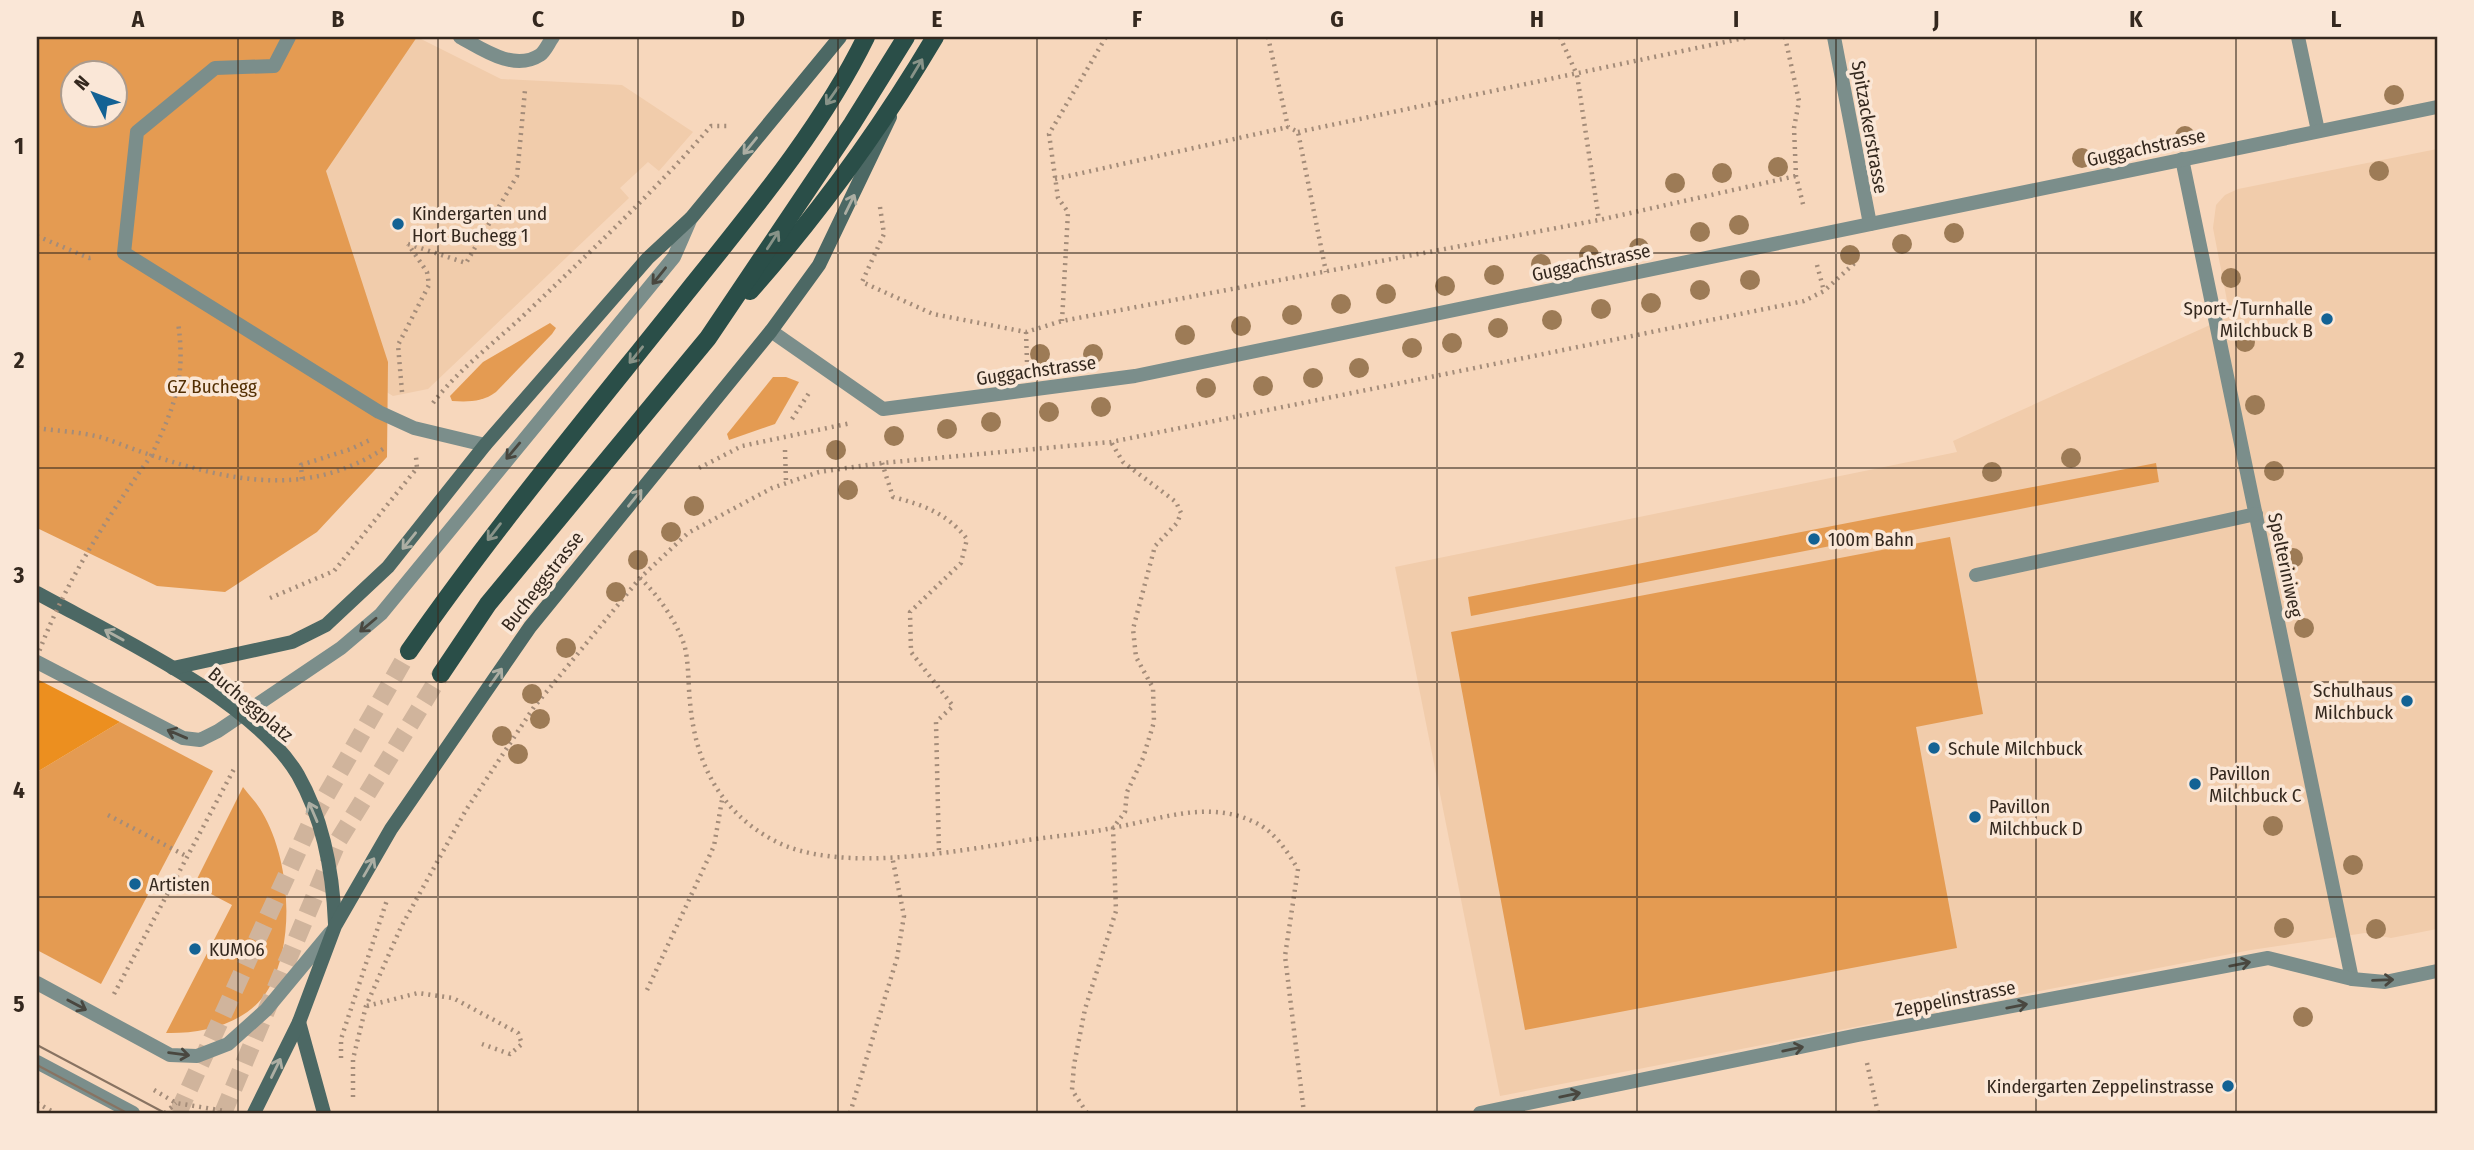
<svg xmlns="http://www.w3.org/2000/svg" width="2474" height="1150" viewBox="0 0 2474 1150" font-family="'Fira Sans Condensed',sans-serif">
	<rect width="100%" height="100%" fill="#f7d7bc"/>
	<g fill="#f1ccab">
		<path d="M417,37L501,79L622,85L693,132L659,171L648,162L620,188L629,198L428,389L393,396L282,329L187,235Z"/>
		<path d="M2437,149V929L2391,938L2365,933L2251,950L1500,1096L1395,567L1957,452L1953,441L2230,316L2213,228L2216,205L2225,195L2238,189Z"/>
	</g>
	<g fill="#e49b52" fill-rule="evenodd">
		<path d="M37,37H417L326,171L388,362L387,457L317,532L225,592L157,586L37,528ZM74,74H116V116H74Z"/>
		<path d="M550,323L556,328L552,334L496,392C483,402 468,402 452,401L450,396L483,362Z"/>
		<path d="M773,377H786L799,382L775,424L729,440L727,434Z"/>
		<path d="M2156,463L2159,482L1471,616L1468,597Z"/>
		<path d="M1950,537L1983,714L1916,727L1957,948L1525,1030L1451,632Z"/>
		<path d="M120,722L213,771L101,984L37,950V772Z"/>
		<path d="M243,787C249,795 257,803 262,812C290,859 296,940 269,988C249,1024 202,1034 166,1033L232,905L194,885Z"/>
	</g>
	<path fill="#ec8f1f" d="M37,679L120,722L37,772Z"/>
	<g fill="none" stroke-linecap="round" stroke-linejoin="round">
		<g stroke="#d0b49c" stroke-width="18" stroke-dasharray="18 9" stroke-linecap="butt">
			<path d="M178,1113L312,820L409,651"/>
			<path d="M223,1113L338,841L441,674"/>
		</g>
		<g stroke="#a48c79" stroke-width="4.5" stroke-dasharray="2 5" stroke-linecap="butt">
			<path d="M1268,37L1288,127L1298,132L1326,272"/>
			<path d="M1560,37L1577,75L1599,220"/>
			<path d="M1785,37L1799,101L1794,128L1796,176L1804,208"/>
			<path d="M1298,132L1749,37"/>
			<path d="M1055,179L1288,127"/>
			<path d="M880,207L884,234L862,282L933,314L1026,332L1062,321L1599,220L1796,176"/>
			<path d="M37,236L89,258L95,257"/>
			<path d="M408,244L466,263L517,176L525,90"/>
			<path d="M1817,265L1824,291"/>
			<path d="M1062,321L1068,212L1058,198L1049,134L1106,37"/>
			<path d="M1026,332L1027,362"/>
			<path d="M402,392L398,345L429,285L427,272L408,244"/>
			<path d="M433,403C459,369 493,344 524,315C589,253 653,193 711,126H729"/>
			<path d="M792,419L809,393"/>
			<path d="M37,428C58,431 80,432 100,437C117,442 134,450 151,455C232,482 310,498 386,447"/>
			<path d="M785,450L786,482"/>
			<path d="M151,456C175,406 186,378 178,322"/>
			<path d="M882,463L893,497C923,505 947,513 967,539L961,563L910,612L911,652L953,706L936,722L939,853"/>
			<path d="M699,468L742,446L851,423"/>
			<path d="M302,479L301,465L351,449L372,439"/>
			<path d="M640,578C658,595 676,621 684,644C689,661 688,684 690,702C695,761 719,811 773,840C837,875 957,851 1028,840C1056,836 1084,834 1112,828C1158,820 1206,800 1252,821C1274,830 1286,850 1298,869L1285,956L1304,1113"/>
			<path d="M270,598L334,571L417,468L416,457"/>
			<path d="M108,815L188,857"/>
			<path d="M647,990L714,846L722,800"/>
			<path d="M114,994L234,769"/>
			<path d="M367,1006L418,993L453,998L518,1033L522,1044L510,1054L482,1044"/>
			<path d="M341,1058V1039L387,900"/>
			<path d="M1867,1063L1878,1113"/>
			<path d="M154,1090L176,1103L225,1111"/>
			<path d="M353,1097V1059L366,1006L401,927L466,810L534,707L640,578L688,533L772,488L819,472L882,463L1111,442L1804,301L1824,291L1858,260"/>
			<path d="M37,1103L55,1113"/>
			<path d="M165,1113L176,1103"/>
			<path d="M850,1113L897,958L904,916L892,856"/>
			<path d="M1087,1113L1072,1090L1074,1065L1085,1009L1116,911L1113,828L1125,812L1127,792L1143,758L1154,722L1153,688L1136,657L1133,629L1155,546L1177,523L1181,513L1176,502L1123,462L1111,442"/>
		</g>
		<g stroke="#7b8e8b" stroke-width="14">
			<path d="M289,37L274,66L215,68L137,132L124,253L379,412L414,428L485,445"/>
			<path d="M460,37C482,49 514,72 540,55C545,52 549,42 553,37"/>
			<path d="M2298,37L2318,131"/>
			<path d="M2182,159L2352,979"/>
			<path d="M1976,575L2256,514"/>
			<path d="M37,662L183,738L200,740L218,731L341,648L381,614L674,257L691,218"/>
			<path d="M37,983L170,1055L197,1056L228,1044L266,1010L330,933"/>
			<path d="M37,1062L133,1113"/>
		</g>
		<g stroke="#7b8e8b" stroke-width="14">
			<path d="M1834,37L1870,224"/>
			<path d="M771,331L883,409L1135,376L2437,107"/>
			<path d="M1480,1113L1858,1035L2268,958L2352,979L2385,982L2437,971"/>
		</g>
		<g stroke="#4c6864" stroke-width="14">
			<path d="M37,593C113,635 254,700 298,775C323,819 333,874 335,924"/>
			<path d="M173,668L292,642L326,625L388,567L485,445L648,258L692,217L840,37"/>
			<path d="M299,1022L324,1113"/>
			<path d="M254,1113L299,1022L335,926L391,829L530,627L771,331L819,265L890,117"/>
		</g>
		<g stroke="#2a4e48" stroke-width="18">
			<path d="M750,291C820,212 881,128 935,37"/>
			<path d="M409,651C496,526 593,410 687,292C751,212 821,129 866,37"/>
			<path d="M441,674L488,604L708,338L852,124L906,37"/>
		</g>
		<g stroke="#887362" stroke-width="2">
			<path d="M37,1045L165,1113"/>
			<path d="M37,1065L127,1113"/>
		</g>
		<path stroke="#a48c79" stroke-width="4.5" stroke-dasharray="2 5" stroke-linecap="butt" d="M37,657C64,584 106,519 151,456"/>
	</g>
	<g fill="#9d7b56">
		<circle cx="2394" cy="95" r="10"/>
		<circle cx="2185" cy="136" r="10"/>
		<circle cx="2082" cy="158" r="10"/>
		<circle cx="1778" cy="167" r="10"/>
		<circle cx="2379" cy="171" r="10"/>
		<circle cx="1722" cy="173" r="10"/>
		<circle cx="1675" cy="183" r="10"/>
		<circle cx="1739" cy="225" r="10"/>
		<circle cx="1700" cy="232" r="10"/>
		<circle cx="1954" cy="233" r="10"/>
		<circle cx="1902" cy="244" r="10"/>
		<circle cx="1639" cy="248" r="10"/>
		<circle cx="1589" cy="255" r="10"/>
		<circle cx="1850" cy="255" r="10"/>
		<circle cx="1541" cy="264" r="10"/>
		<circle cx="1494" cy="275" r="10"/>
		<circle cx="2231" cy="278" r="10"/>
		<circle cx="1750" cy="280" r="10"/>
		<circle cx="1445" cy="286" r="10"/>
		<circle cx="1700" cy="290" r="10"/>
		<circle cx="1386" cy="294" r="10"/>
		<circle cx="1651" cy="303" r="10"/>
		<circle cx="1341" cy="304" r="10"/>
		<circle cx="1601" cy="309" r="10"/>
		<circle cx="1292" cy="315" r="10"/>
		<circle cx="1552" cy="320" r="10"/>
		<circle cx="1241" cy="326" r="10"/>
		<circle cx="1498" cy="328" r="10"/>
		<circle cx="1185" cy="335" r="10"/>
		<circle cx="2245" cy="342" r="10"/>
		<circle cx="1452" cy="343" r="10"/>
		<circle cx="1412" cy="348" r="10"/>
		<circle cx="1040" cy="354" r="10"/>
		<circle cx="1093" cy="354" r="10"/>
		<circle cx="1359" cy="368" r="10"/>
		<circle cx="1313" cy="378" r="10"/>
		<circle cx="1263" cy="386" r="10"/>
		<circle cx="1206" cy="388" r="10"/>
		<circle cx="2255" cy="405" r="10"/>
		<circle cx="1101" cy="407" r="10"/>
		<circle cx="1049" cy="412" r="10"/>
		<circle cx="991" cy="422" r="10"/>
		<circle cx="947" cy="429" r="10"/>
		<circle cx="894" cy="436" r="10"/>
		<circle cx="836" cy="450" r="10"/>
		<circle cx="2071" cy="458" r="10"/>
		<circle cx="2274" cy="471" r="10"/>
		<circle cx="1992" cy="472" r="10"/>
		<circle cx="848" cy="490" r="10"/>
		<circle cx="694" cy="506" r="10"/>
		<circle cx="671" cy="532" r="10"/>
		<circle cx="2293" cy="558" r="10"/>
		<circle cx="638" cy="560" r="10"/>
		<circle cx="616" cy="592" r="10"/>
		<circle cx="2304" cy="628" r="10"/>
		<circle cx="566" cy="648" r="10"/>
		<circle cx="532" cy="694" r="10"/>
		<circle cx="540" cy="719" r="10"/>
		<circle cx="502" cy="736" r="10"/>
		<circle cx="518" cy="754" r="10"/>
		<circle cx="2273" cy="826" r="10"/>
		<circle cx="2353" cy="865" r="10"/>
		<circle cx="2284" cy="928" r="10"/>
		<circle cx="2376" cy="929" r="10"/>
		<circle cx="2303" cy="1017" r="10"/>
	</g>
	<defs><path id="oneway-shaft" d="M-6 0H5M1.5-3L5.5 0L1.5 3" fill="none" stroke-width="1.6" stroke-linecap="round" stroke-linejoin="round" transform="scale(1.75)"/></defs>
	<g stroke="#889388">
		<use href="#oneway-shaft" transform="translate(917 68) rotate(-59)"/>
		<use href="#oneway-shaft" transform="translate(832 96) rotate(125)"/>
		<use href="#oneway-shaft" transform="translate(773 240) rotate(-57)"/>
		<use href="#oneway-shaft" transform="translate(636 355) rotate(129)"/>
		<use href="#oneway-shaft" transform="translate(494 532) rotate(128)"/>
	</g>
	<g stroke="#acaea3">
		<use href="#oneway-shaft" transform="translate(750 146) rotate(129)"/>
		<use href="#oneway-shaft" transform="translate(850 204) rotate(-64)"/>
		<use href="#oneway-shaft" transform="translate(635 498) rotate(-51)"/>
		<use href="#oneway-shaft" transform="translate(409 541) rotate(129)"/>
		<use href="#oneway-shaft" transform="translate(114 635) rotate(-151)"/>
		<use href="#oneway-shaft" transform="translate(496 677) rotate(-55)"/>
		<use href="#oneway-shaft" transform="translate(313 812) rotate(-113)"/>
		<use href="#oneway-shaft" transform="translate(369 867) rotate(-60)"/>
		<use href="#oneway-shaft" transform="translate(276 1068) rotate(-64)"/>
	</g>
	<g stroke="#49473f">
		<use href="#oneway-shaft" transform="translate(659 276) rotate(129)"/>
		<use href="#oneway-shaft" transform="translate(513 451) rotate(130)"/>
		<use href="#oneway-shaft" transform="translate(368 625) rotate(140)"/>
		<use href="#oneway-shaft" transform="translate(177 734) rotate(-157)"/>
		<use href="#oneway-shaft" transform="translate(2240 964) rotate(-11)"/>
		<use href="#oneway-shaft" transform="translate(2383 980) rotate(-2)"/>
		<use href="#oneway-shaft" transform="translate(77 1005) rotate(28)"/>
		<use href="#oneway-shaft" transform="translate(2017 1006) rotate(-11)"/>
		<use href="#oneway-shaft" transform="translate(1793 1049) rotate(-12)"/>
		<use href="#oneway-shaft" transform="translate(179 1054) rotate(7)"/>
		<use href="#oneway-shaft" transform="translate(1570 1095) rotate(-12)"/>
	</g>
	<path fill="none" stroke="#34281e" stroke-width="2" stroke-opacity="0.55" d="M238,37V1113M438,37V1113M638,37V1113M838,37V1113M1037,37V1113M1237,37V1113M1437,37V1113M1637,37V1113M1836,37V1113M2036,37V1113M2236,37V1113M37,253H2437M37,468H2437M37,682H2437M37,897H2437"/>
	<g fill="#136294" stroke="#fae7d7" stroke-width="2.5">
		<circle cx="398" cy="224" r="7"/>
		<circle cx="2327" cy="319" r="7"/>
		<circle cx="1814" cy="539" r="7"/>
		<circle cx="2407" cy="701" r="7"/>
		<circle cx="1934" cy="748" r="7"/>
		<circle cx="2195" cy="784" r="7"/>
		<circle cx="1975" cy="817" r="7"/>
		<circle cx="135" cy="884" r="7"/>
		<circle cx="195" cy="949" r="7"/>
		<circle cx="2228" cy="1086" r="7"/>
	</g>
	<g text-anchor="middle" stroke-width="7" stroke-linejoin="round" paint-order="stroke">
		<g font-size="19" fill="#34281e" stroke="#fae7d7">
			<text transform="translate(1870 127) rotate(80)" y="7">Spitzackerstrasse</text>
			<text transform="translate(2146 147) rotate(-12)" y="7">Guggachstrasse</text>
			<text transform="translate(1591 262) rotate(-12)" y="7">Guggachstrasse</text>
			<text transform="translate(1036 370) rotate(-8)" y="7">Guggachstrasse</text>
			<text transform="translate(2286 565) rotate(78)" y="7">Spelteriniweg</text>
			<text transform="translate(542 581) rotate(-52)" y="7">Bucheggstrasse</text>
			<text transform="translate(251 704) rotate(40)" y="7">Bucheggplatz</text>
			<text transform="translate(1955 998) rotate(-11)" y="7">Zeppelinstrasse</text>
		</g>
		<g font-size="19" fill="#34281e" stroke="#fae7d7" text-anchor="start">
			<text x="412" y="220">Kindergarten und<tspan x="412" dy="22">Hort Buchegg 1</tspan></text>
			<text x="2313" y="315" text-anchor="end">Sport-/Turnhalle<tspan x="2313" dy="22">Milchbuck B</tspan></text>
			<text x="1828" y="546">100m Bahn</text>
			<text x="2393" y="697" text-anchor="end">Schulhaus<tspan x="2393" dy="22">Milchbuck</tspan></text>
			<text x="1948" y="755">Schule Milchbuck</text>
			<text x="2209" y="780">Pavillon<tspan x="2209" dy="22">Milchbuck C</tspan></text>
			<text x="1989" y="813">Pavillon<tspan x="1989" dy="22">Milchbuck D</tspan></text>
			<text x="149" y="891">Artisten</text>
			<text x="209" y="956">KUMO6</text>
			<text x="2214" y="1093" text-anchor="end">Kindergarten Zeppelinstrasse</text>
		</g>
		<g font-size="19" fill="#532f03" stroke="#fae7d7">
			<text x="212" y="393">GZ Buchegg</text>
		</g>
	</g>
	<rect width="2474" height="1150" fill="none" stroke="#fae7d7" stroke-width="77"/>
	<g transform="translate(94 94) rotate(312)"><circle r="33" fill="#fae7d7" stroke="#ab9b8d" stroke-width="2"/>
	<path d="M0-5L12 26L0 18L-12 26Z" fill="#136294"/>
	<text y="-10" font-size="19" font-weight="bold" text-anchor="middle" fill="#34281e">N</text>
	</g>
	<rect x="38" y="38" width="2398" height="1074" fill="none" stroke="#34281e" stroke-width="2.5"/>
	<g font-size="23" text-anchor="middle" font-weight="bold" fill="#34281e">
		<text x="138" y="27">A</text>
		<text x="338" y="27">B</text>
		<text x="538" y="27">C</text>
		<text x="738" y="27">D</text>
		<text x="937" y="27">E</text>
		<text x="1137" y="27">F</text>
		<text x="1337" y="27">G</text>
		<text x="1537" y="27">H</text>
		<text x="1736" y="27">I</text>
		<text x="1936" y="27">J</text>
		<text x="2136" y="27">K</text>
		<text x="2336" y="27">L</text>
		<text x="19" y="154">1</text>
		<text x="19" y="368">2</text>
		<text x="19" y="583">3</text>
		<text x="19" y="798">4</text>
		<text x="19" y="1012">5</text>
	</g>
</svg>
